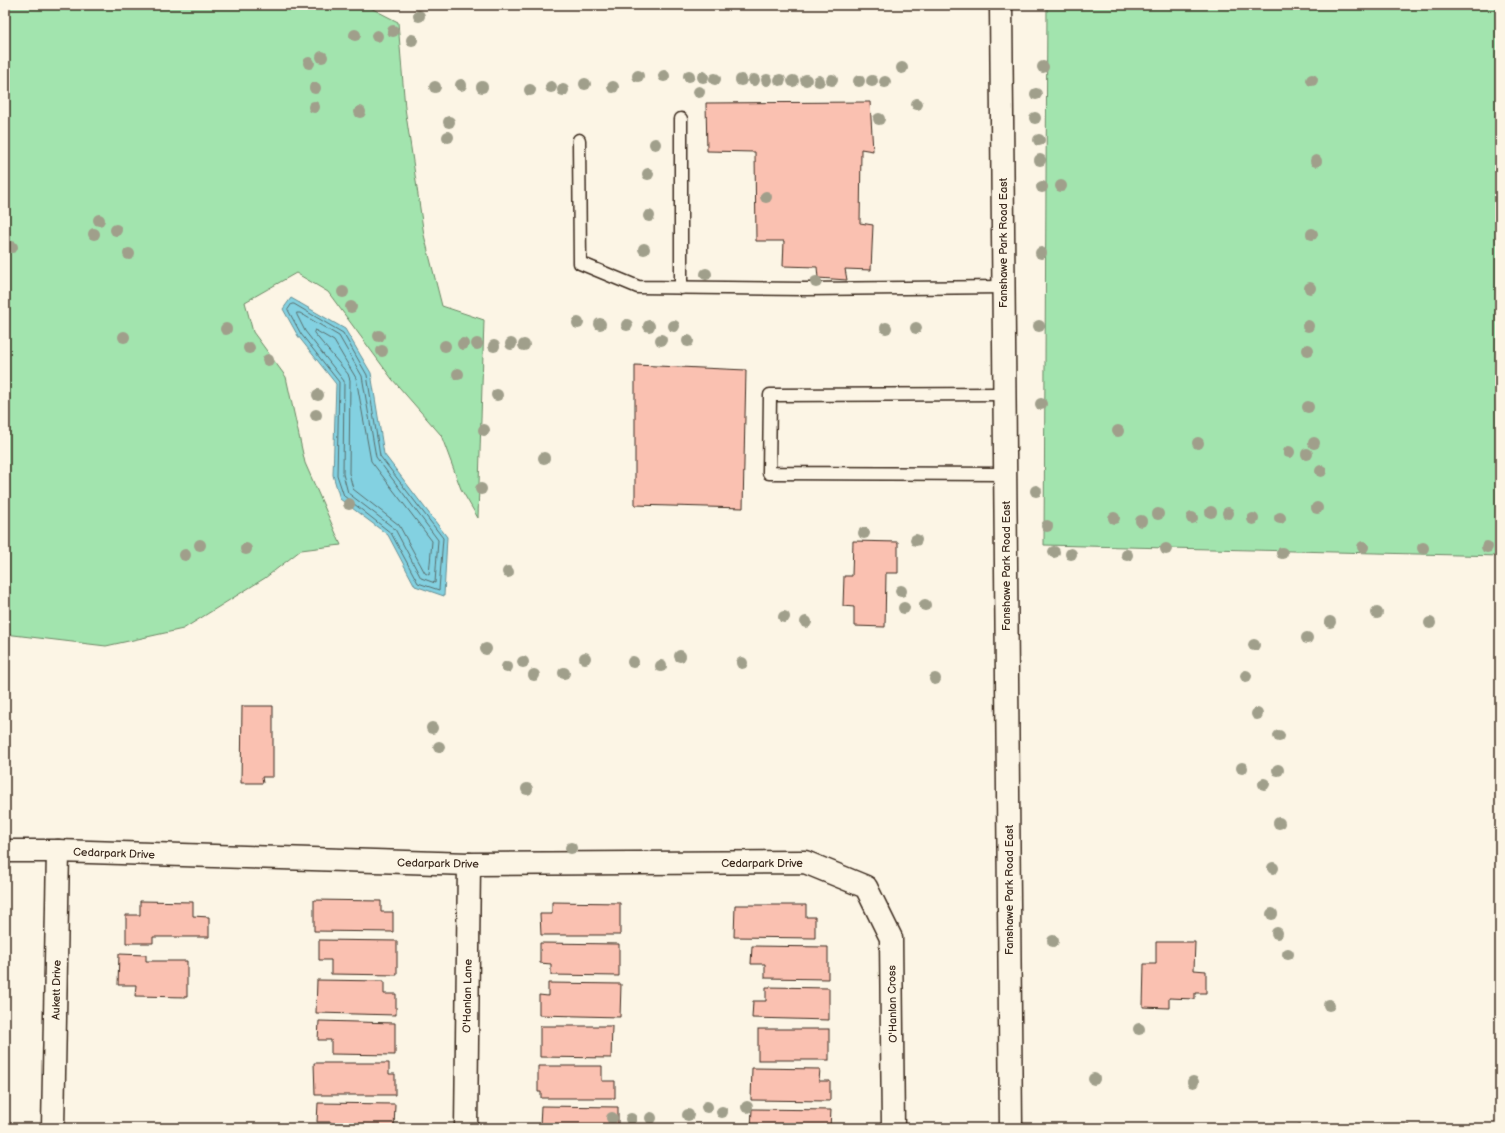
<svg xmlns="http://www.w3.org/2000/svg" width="1505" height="1133" viewBox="0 0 1505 1133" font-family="'Balsamiq Sans',sans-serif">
	<rect width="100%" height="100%" fill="#fcf5e5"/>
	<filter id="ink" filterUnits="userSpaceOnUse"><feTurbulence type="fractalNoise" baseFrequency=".025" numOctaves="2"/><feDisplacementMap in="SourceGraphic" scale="8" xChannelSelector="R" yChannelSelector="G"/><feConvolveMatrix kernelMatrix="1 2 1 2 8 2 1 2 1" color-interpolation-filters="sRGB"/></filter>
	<g filter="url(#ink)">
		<g fill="#a2e4ae" stroke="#6e8766">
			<path d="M5,5H365L398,22L405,108L424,235L442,306L484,320L478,518L461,489L441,435L392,379L328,292L296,273L245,302L253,332L286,377L305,463L341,545L301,550L265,578L183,629L106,646L5,634Z"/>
			<path d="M1047,5H1500V556L1044,545Z"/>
		</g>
		<path fill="#83d1e1" stroke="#668e93" d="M291,298L345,329L371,373L384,454L447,537L444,596L415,586L388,535L340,499L333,475L336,384L298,336L283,309Z"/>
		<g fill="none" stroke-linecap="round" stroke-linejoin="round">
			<g stroke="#586d6c" stroke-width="1">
				<path d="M292,304H294L343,333L367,375L380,456L443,538L439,590L418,583L391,533L344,496L337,475L339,382L301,334L288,310Z"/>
				<path d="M297,313H300L339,336L362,376L376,457L438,540L435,583L421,578L395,529L348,493L343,474L344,381L305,331L297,315Z"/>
				<path d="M315,330L334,341L356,378L371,461L432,541L429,575L425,573L399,525L353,489L349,473L350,380L348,374L314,333Z"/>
			</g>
		</g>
		<g fill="#fac1b1" stroke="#3b2a1e">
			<path d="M870,102L873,151L861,149L860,223L873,225L871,270L845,269L847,280L818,278L817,267L783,266L784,241H756L755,152L707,151L706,103Z"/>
			<path d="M635,365L746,370L743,508L635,505Z"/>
			<path d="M853,541L898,542V573H886L885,627L854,626V607L843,606L844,576H852Z"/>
			<path d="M242,706H273V777H262L263,783H241Z"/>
			<path d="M314,900L381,901V912H393V932L314,931Z"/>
			<path d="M140,901L193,902V916L209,917V937H153V943H126V915H140Z"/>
			<path d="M552,902L620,903V935H541L540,914H552Z"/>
			<path d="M735,905H806V917H815V938L734,937Z"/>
			<path d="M319,940L397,941V975L331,974V960H319Z"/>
			<path d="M1156,942H1195L1194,970L1206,971V993H1195V999L1169,998V1008L1143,1007L1144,964H1156Z"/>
			<path d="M540,943L619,944V976L551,975V964L540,963Z"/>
			<path d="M752,946L828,947V979L765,978V964H751Z"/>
			<path d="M119,954L146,955V961H187V997L135,996L136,985H118Z"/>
			<path d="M317,980L384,981V994H396V1015L316,1013Z"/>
			<path d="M548,983L621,984L620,1017L539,1015V995L548,996Z"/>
			<path d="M766,987L829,988V1020L752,1018L753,1001H766Z"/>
			<path d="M319,1021L395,1023V1055L331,1054V1040H318Z"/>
			<path d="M540,1026H612L611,1058L540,1057Z"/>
			<rect x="758" y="1029" width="71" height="31"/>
			<path d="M314,1063H389V1074H395V1095H315Z"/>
			<path d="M538,1066H602V1081H615V1098H541V1092H538Z"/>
			<path d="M752,1068L820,1069L819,1081H830V1101L751,1100Z"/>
			<path d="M318,1103L395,1104L394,1128H331V1122H317Z"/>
			<path d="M541,1106L618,1107V1128H547V1127H540Z"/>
			<path d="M752,1109L831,1110L830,1128H751Z"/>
			<path d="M1410,1125V1128H1254L1253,1126Z"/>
		</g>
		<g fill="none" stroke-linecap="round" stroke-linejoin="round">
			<g stroke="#3b2a1e" stroke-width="15">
				<g id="service">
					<path d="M579,140L580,263L638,287L805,289L1004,287"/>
					<path d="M681,288V119"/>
					<path d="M1004,394L770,395L769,473L1005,474"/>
				</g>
			</g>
			<g stroke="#3b2a1e" stroke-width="25">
				<g id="minor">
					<path d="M5,851H58L469,864L805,862L866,887L891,938L893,1128"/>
					<path d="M53,1128L58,851"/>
					<path d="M466,1128L469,864"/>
				</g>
			</g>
			<g stroke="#3b2a1e" stroke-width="25">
				<path id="secondary" d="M1001,5L1011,1128"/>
			</g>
			<use href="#service" stroke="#fcf5e5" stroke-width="12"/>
			<use href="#minor" stroke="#fcf5e5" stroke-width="22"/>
			<use href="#secondary" stroke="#fcf5e5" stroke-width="22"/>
		</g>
		<g fill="#a09f8b">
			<circle cx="419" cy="16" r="6"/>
			<circle cx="393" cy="31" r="6"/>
			<circle cx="355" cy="35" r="6"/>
			<circle cx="377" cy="36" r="6"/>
			<circle cx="412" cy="40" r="6"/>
			<circle cx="322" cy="57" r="6"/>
			<circle cx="309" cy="63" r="6"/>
			<circle cx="1043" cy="67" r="6"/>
			<circle cx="902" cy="68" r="6"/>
			<circle cx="638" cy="76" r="6"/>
			<circle cx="664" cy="76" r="6"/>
			<circle cx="689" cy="76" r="6"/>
			<circle cx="703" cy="77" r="6"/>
			<circle cx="715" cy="79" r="6"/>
			<circle cx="741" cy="80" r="6"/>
			<circle cx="754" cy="80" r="6"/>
			<circle cx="767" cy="80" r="6"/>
			<circle cx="780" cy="80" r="6"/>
			<circle cx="806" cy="80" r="6"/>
			<circle cx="832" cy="80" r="6"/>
			<circle cx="1312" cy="80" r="6"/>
			<circle cx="793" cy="81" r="6"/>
			<circle cx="819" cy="81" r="6"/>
			<circle cx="859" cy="81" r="6"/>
			<circle cx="872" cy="81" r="6"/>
			<circle cx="885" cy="82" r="6"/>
			<circle cx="585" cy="84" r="6"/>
			<circle cx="461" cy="85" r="6"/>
			<circle cx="435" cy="87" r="6"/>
			<circle cx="482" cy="87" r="6"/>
			<circle cx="551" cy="87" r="6"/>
			<circle cx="613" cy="87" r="6"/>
			<circle cx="315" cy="88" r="6"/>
			<circle cx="530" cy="90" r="6"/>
			<circle cx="563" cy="90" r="6"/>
			<circle cx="699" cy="92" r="6"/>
			<circle cx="1036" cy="94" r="6"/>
			<circle cx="917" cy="104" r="6"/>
			<circle cx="314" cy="107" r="6"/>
			<circle cx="360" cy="112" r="6"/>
			<circle cx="1035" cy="118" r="6"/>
			<circle cx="879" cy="119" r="6"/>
			<circle cx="449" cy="122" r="6"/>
			<circle cx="448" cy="137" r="6"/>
			<circle cx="1039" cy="140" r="6"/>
			<circle cx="655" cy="144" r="6"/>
			<circle cx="1040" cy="160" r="6"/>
			<circle cx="1316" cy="161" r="6"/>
			<circle cx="648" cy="174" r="6"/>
			<circle cx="1061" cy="186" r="6"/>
			<circle cx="1042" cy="187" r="6"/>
			<circle cx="766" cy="197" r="6"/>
			<circle cx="649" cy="216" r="6"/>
			<circle cx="99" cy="220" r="6"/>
			<circle cx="116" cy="230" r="6"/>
			<circle cx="94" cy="234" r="6"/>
			<circle cx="1312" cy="234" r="6"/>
			<circle cx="12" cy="247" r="6"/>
			<circle cx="644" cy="249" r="6"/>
			<circle cx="1041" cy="253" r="6"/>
			<circle cx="129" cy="254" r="6"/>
			<circle cx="706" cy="274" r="6"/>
			<circle cx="816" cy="282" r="6"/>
			<circle cx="1310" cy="288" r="6"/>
			<circle cx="343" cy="292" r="6"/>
			<circle cx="351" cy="307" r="6"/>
			<circle cx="578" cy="323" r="6"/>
			<circle cx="600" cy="324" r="6"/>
			<circle cx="627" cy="325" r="6"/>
			<circle cx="649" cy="326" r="6"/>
			<circle cx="674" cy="326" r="6"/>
			<circle cx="1039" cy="326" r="6"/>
			<circle cx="1308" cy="326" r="6"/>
			<circle cx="886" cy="328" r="6"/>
			<circle cx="916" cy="328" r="6"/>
			<circle cx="226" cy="329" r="6"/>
			<circle cx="379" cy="336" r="6"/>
			<circle cx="124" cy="337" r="6"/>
			<circle cx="661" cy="340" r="6"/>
			<circle cx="688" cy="341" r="6"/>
			<circle cx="463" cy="344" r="6"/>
			<circle cx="477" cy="344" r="6"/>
			<circle cx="511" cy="344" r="6"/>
			<circle cx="524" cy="345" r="6"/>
			<circle cx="445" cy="346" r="6"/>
			<circle cx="494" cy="346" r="6"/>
			<circle cx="249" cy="348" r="6"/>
			<circle cx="1308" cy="350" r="6"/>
			<circle cx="382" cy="351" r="6"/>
			<circle cx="268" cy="360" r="6"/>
			<circle cx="458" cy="374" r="6"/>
			<circle cx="318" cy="395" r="6"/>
			<circle cx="497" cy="395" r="6"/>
			<circle cx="1041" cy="404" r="6"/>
			<circle cx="1308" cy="407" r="6"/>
			<circle cx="316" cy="415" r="6"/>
			<circle cx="484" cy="430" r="6"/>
			<circle cx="1118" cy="431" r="6"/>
			<circle cx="1198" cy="443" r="6"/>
			<circle cx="1314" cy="443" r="6"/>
			<circle cx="1289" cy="452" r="6"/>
			<circle cx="1307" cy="454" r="6"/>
			<circle cx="544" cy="458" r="6"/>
			<circle cx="1321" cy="471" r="6"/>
			<circle cx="481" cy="489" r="6"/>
			<circle cx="1036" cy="491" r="6"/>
			<circle cx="349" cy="504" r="6"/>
			<circle cx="1317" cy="508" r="6"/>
			<circle cx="1211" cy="512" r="6"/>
			<circle cx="1228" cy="513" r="6"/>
			<circle cx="1158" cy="514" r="6"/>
			<circle cx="1114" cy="518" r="6"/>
			<circle cx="1192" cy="518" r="6"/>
			<circle cx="1280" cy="518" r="6"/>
			<circle cx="1253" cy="519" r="6"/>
			<circle cx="1141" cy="521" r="6"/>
			<circle cx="1047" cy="526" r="6"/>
			<circle cx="864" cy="533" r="6"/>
			<circle cx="916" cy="540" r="6"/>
			<circle cx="200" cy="545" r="6"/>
			<circle cx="1363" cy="547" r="6"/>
			<circle cx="1487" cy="547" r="6"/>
			<circle cx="1423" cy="548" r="6"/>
			<circle cx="246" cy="549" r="6"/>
			<circle cx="1166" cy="549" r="6"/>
			<circle cx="1054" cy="552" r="6"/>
			<circle cx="1282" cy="553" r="6"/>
			<circle cx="1071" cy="554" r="6"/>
			<circle cx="185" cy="555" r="6"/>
			<circle cx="1127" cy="555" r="6"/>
			<circle cx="508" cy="572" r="6"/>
			<circle cx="901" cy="591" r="6"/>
			<circle cx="925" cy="605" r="6"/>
			<circle cx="904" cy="608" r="6"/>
			<circle cx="1377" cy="613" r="6"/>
			<circle cx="784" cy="617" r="6"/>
			<circle cx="806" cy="622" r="6"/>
			<circle cx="1330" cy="622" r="6"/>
			<circle cx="1430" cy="623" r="6"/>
			<circle cx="1307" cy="638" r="6"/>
			<circle cx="1254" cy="645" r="6"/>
			<circle cx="486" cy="649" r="6"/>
			<circle cx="680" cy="656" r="6"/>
			<circle cx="585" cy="658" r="6"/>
			<circle cx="523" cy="662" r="6"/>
			<circle cx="633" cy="662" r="6"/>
			<circle cx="742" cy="663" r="6"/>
			<circle cx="661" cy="666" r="6"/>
			<circle cx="507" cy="667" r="6"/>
			<circle cx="564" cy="673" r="6"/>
			<circle cx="534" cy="675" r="6"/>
			<circle cx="1246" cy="676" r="6"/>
			<circle cx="935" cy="679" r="6"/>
			<circle cx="1257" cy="714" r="6"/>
			<circle cx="432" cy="728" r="6"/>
			<circle cx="1279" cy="736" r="6"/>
			<circle cx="439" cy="747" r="6"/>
			<circle cx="1242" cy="768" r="6"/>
			<circle cx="1278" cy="770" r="6"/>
			<circle cx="1264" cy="784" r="6"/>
			<circle cx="527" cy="789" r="6"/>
			<circle cx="1279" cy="823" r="6"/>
			<circle cx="571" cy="848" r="6"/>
			<circle cx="1273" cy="868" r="6"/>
			<circle cx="1272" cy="914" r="6"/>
			<circle cx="1277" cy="933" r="6"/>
			<circle cx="1053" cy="941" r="6"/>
			<circle cx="1288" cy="954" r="6"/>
			<circle cx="1329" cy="1005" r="6"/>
			<circle cx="1139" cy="1029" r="6"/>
			<circle cx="1094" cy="1079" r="6"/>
			<circle cx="1193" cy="1082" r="6"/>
			<circle cx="707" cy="1107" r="6"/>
			<circle cx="747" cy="1107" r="6"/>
			<circle cx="722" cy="1112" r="6"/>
			<circle cx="688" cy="1115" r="6"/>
			<circle cx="612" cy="1118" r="6"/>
			<circle cx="651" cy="1118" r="6"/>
			<circle cx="631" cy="1119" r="6"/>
		</g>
	</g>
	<g text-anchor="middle" stroke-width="4" stroke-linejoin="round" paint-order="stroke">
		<g font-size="11" fill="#3b2a1e" stroke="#fcf5e5">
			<text transform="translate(1003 243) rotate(-90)" y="4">Fanshawe Park Road East</text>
			<text transform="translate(1006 566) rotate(-90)" y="4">Fanshawe Park Road East</text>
			<text transform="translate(114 853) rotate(2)" y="4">Cedarpark Drive</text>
			<text transform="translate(438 863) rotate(1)" y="4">Cedarpark Drive</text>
			<text x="762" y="867">Cedarpark Drive</text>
			<text transform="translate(1009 890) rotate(-90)" y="4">Fanshawe Park Road East</text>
			<text transform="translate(56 990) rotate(-89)" y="4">Aukett Drive</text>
			<text transform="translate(467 996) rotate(-89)" y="4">O'Hanlan Lane</text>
			<text transform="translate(892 1004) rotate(-91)" y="4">O'Hanlan Cross</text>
		</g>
	</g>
	<rect width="1505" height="1133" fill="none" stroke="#fcf5e5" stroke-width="20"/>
	<rect x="10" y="10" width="1485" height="1113" fill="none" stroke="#3b2a1e" stroke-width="1.5" filter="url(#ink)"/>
</svg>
